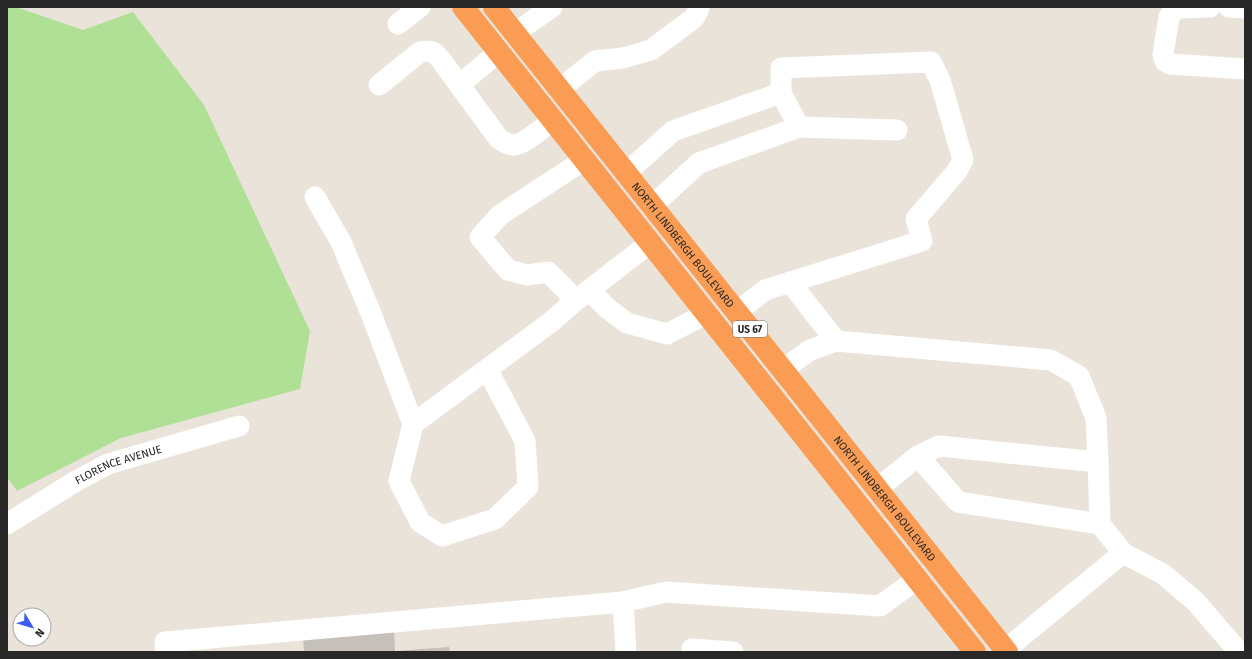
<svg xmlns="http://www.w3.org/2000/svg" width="1252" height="659" viewBox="0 0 1252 659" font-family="'Fira Sans',sans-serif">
	<rect width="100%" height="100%" fill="#eae3d9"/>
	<path fill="#afe096" d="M7,7H16L83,30L133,12L204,105L310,331L300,389L121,438L17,491L7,477Z"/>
	<path fill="#c5c0b9" d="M394,630L395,651L449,647L450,652H304L303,636Z"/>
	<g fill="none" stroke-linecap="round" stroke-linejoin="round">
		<g stroke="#fff" stroke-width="21">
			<path d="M1210,7L1181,8L1174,10L1169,17L1163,54L1165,61L1170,64L1245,69"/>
			<path d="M1229,7L1245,8"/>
			<path d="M398,24L420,7"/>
			<path d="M515,33L552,7"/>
			<path d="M379,85L420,52C431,50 434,51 441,60L499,139C504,142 509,145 514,145C525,144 544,127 553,120"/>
			<path d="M459,85L499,52"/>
			<path d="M560,89L595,61L623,58L651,50L694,18L698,11L699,7"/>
			<path d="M781,93L799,127"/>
			<path d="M626,173L673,131L781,93V68L931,62L940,80L963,160L957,171L916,219L922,241L765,290L737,312"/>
			<path d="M315,197L341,242L372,316L413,424"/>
			<path d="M652,206L699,163L799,127L897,130"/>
			<path d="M790,282L836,341"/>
			<path d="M589,290L607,308L627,323L667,334L706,314"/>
			<path d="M575,301L566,290L548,272L527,275L508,270L480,237L500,215L584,160"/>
			<path d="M487,369L525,441L528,487L495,519L442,536L420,522L399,481L413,424L551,322L575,301L650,243"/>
			<path d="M783,370L810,350L836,341L1051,360L1079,376L1096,418L1098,462L939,446L918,456L877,489"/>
			<path d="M918,456L958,502L1100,524L1098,462"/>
			<path id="s1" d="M7,524L76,481L108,464L239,426"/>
			<path d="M1100,524L1123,553L1163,574L1195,601L1239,652"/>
			<path d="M1005,650L1123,553"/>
			<path d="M166,652L165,642L623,602"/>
			<path d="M626,652L623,602L666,592L880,606L917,579"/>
			<path d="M692,652V649L733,652"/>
		</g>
		<g stroke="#fb9c54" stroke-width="22">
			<path d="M463,7L975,652"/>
			<path id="s2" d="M494,7L1007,652"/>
		</g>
	</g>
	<g text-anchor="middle" stroke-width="3" stroke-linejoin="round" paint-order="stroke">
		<rect fill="#fff" stroke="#686868" stroke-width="1" x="733" y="321" width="34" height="16" rx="3"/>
		<g font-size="10" font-weight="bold" fill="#282828">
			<text x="750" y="333">US 67</text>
		</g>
		<g font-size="11" fill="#282828" stroke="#fff">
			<text dy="4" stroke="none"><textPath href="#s2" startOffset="304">NORTH LINDBERGH BOULEVARD</textPath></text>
			<text dy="4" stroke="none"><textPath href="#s1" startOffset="127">FLORENCE AVENUE</textPath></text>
			<text dy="4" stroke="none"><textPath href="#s2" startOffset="628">NORTH LINDBERGH BOULEVARD</textPath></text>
		</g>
	</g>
	<rect width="1252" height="659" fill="none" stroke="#282828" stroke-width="16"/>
	<g transform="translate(32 627) rotate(128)"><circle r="19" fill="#ffffff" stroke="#a9a9a9"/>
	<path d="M0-3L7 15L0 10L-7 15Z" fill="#3b5df6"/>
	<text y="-6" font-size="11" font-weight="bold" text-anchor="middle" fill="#282828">N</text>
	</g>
</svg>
